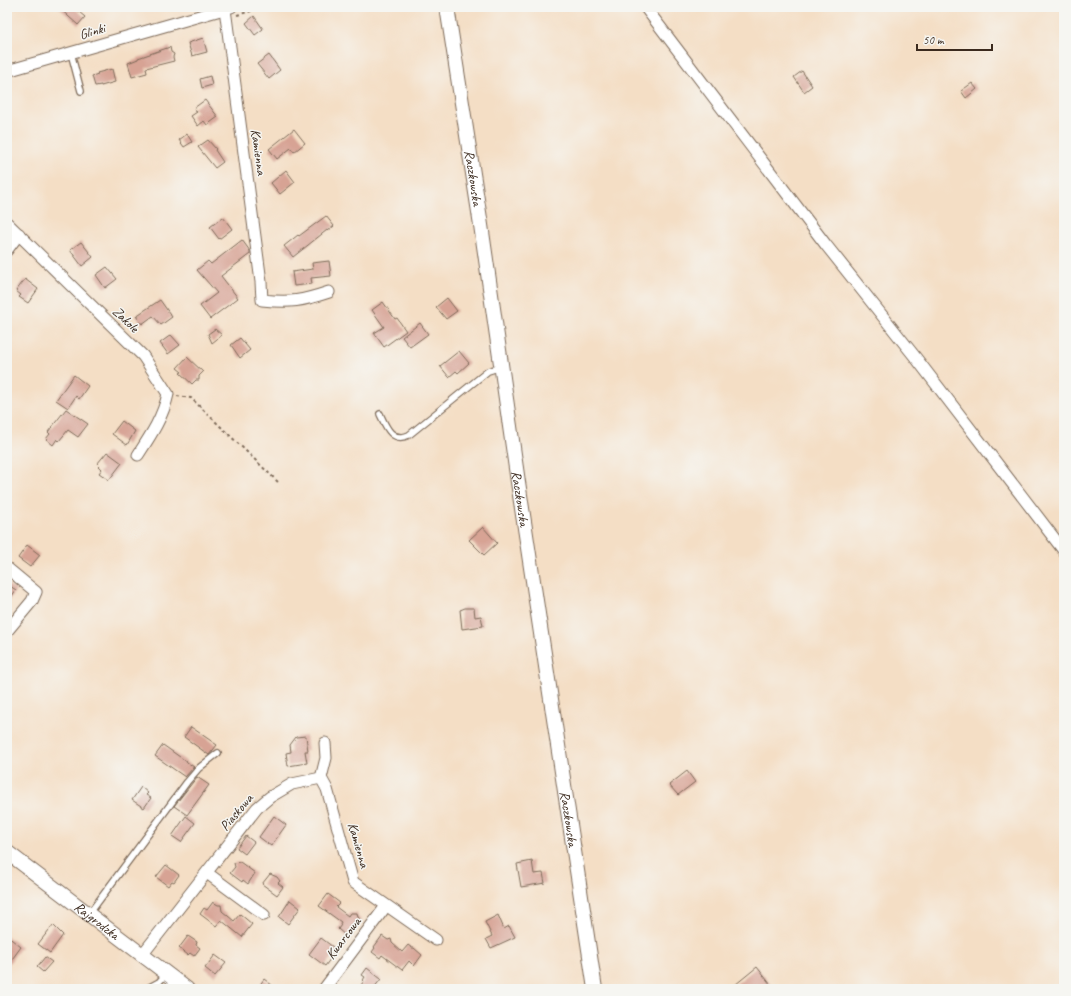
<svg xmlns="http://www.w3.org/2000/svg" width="1071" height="996" viewBox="0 0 1071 996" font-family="Caveat,sans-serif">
	<rect width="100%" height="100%" fill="#f6f6f2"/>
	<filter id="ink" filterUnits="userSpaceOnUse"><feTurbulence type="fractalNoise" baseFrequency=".025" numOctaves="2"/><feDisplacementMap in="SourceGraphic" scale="8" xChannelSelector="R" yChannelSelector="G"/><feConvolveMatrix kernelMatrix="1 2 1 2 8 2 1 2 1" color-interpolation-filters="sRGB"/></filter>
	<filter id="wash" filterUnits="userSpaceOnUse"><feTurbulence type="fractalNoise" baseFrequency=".012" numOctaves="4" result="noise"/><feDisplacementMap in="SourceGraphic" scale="16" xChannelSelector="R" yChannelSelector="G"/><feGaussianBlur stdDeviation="0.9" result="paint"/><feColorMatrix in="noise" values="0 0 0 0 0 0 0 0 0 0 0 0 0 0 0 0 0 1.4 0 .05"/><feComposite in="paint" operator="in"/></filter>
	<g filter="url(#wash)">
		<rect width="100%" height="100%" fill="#f4dec5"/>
		<g id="blocks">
			<g fill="#d7a394">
				<path d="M58,7H73L85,17L78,25Z"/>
				<path d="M254,16L263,29L255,35L246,23Z"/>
				<path d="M203,38L207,52L192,56L188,43Z"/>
				<path d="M170,47L171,52L174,54L173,57L174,61L146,68L147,73L132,77L128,63L138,59V58Z"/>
				<path d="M269,55L280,70L269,79L257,64Z"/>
				<path d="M112,69L115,82L101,86V85L95,86L92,76L98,74L97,73Z"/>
				<path d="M802,71L812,86L804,92L794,77Z"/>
				<path d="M210,76L212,85L202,88L200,79Z"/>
				<path d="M972,83L977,89L966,98L961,91Z"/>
				<path d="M205,100L218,117L207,125L204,121L198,126L191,116L197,112L194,108Z"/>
				<path d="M294,129L305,143L294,152L291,148L277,159L269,149Z"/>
				<path d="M187,134L192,142L184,147L179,140Z"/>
				<path d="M208,140L216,149L215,150L223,162L215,168L198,147Z"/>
				<path d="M286,170L295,182L280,194L271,183Z"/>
				<path d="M326,216L334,226L328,231L327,230L293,257L284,246L298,235L299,236Z"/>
				<path d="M223,217L232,229L219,239L210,227Z"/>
				<path d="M242,240L250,251V254L221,276L238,298L210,319L200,306L217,293L197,270L208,261L211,264Z"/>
				<path d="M81,242L93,257L82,266L70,250Z"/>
				<path d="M329,261L331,276L311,278L312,284L294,286L292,272L313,269L312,263Z"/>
				<path d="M107,267L117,279L105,288L96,275Z"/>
				<path d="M25,279L38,289L28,303L19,297L21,295L16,291Z"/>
				<path d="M447,298L457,311L446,319L436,307Z"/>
				<path d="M160,300L172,317L161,325L153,316L142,324L136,316Z"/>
				<path d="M383,302L395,319L397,318L406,331L384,347L374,333L384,327L372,310Z"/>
				<path d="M420,323L428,334L410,347L402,337Z"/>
				<path d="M215,329L222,335L212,343L208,334Z"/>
				<path d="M171,335L180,345L168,354L160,343Z"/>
				<path d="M240,338L250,350L240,358L231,345Z"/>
				<path d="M459,351L469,363L458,373L456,371L449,377L440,366Z"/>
				<path d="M187,357L203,372L199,376V380H196L192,384L180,373L182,372L177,368Z"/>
				<path d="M74,375L88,386L79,399L76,396L68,408L56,400Z"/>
				<path d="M66,409L88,424L78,437L68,430L59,441L57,439L53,445L46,439L50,434L48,432Z"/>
				<path d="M122,421L135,431L127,445L112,434Z"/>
				<path d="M107,452L122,463L109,480L99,473L102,469L97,464Z"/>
				<path d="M483,527L497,543L484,555L469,540Z"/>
				<path d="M27,545L40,555L30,567L18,558Z"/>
				<path d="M7,584L16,590L7,603Z"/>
				<path d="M465,608H474L475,617L481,616L483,626L462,629L460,610Z"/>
				<path d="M191,727L217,745L209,755L184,737Z"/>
				<path d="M306,736L308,751H305L307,763L288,766L286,753L291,752L290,745L296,737Z"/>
				<path d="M163,745L194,767L185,777L155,756Z"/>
				<path d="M687,771L695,782L678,795L669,785Z"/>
				<path d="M197,777L209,785L187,815L174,806Z"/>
				<path d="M141,787L148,793L146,795L151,798L144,808L132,800Z"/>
				<path d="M186,816L195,823L181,842L172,836Z"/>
				<path d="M274,816L286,825L271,846L259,837Z"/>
				<path d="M246,836L254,842L245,854L237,848Z"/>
				<path d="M532,861L534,874L543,873L545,883L521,887L517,864Z"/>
				<path d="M240,862L255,873L248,884L243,880L242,882L230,873L235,867L234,863Z"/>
				<path d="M166,865L179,875L174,882L172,881L168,886L156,877Z"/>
				<path d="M270,874L277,877L280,881L278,883L283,887L277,895L262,884Z"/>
				<path d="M328,894L340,903L336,907L348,916L350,913H357L358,917L361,920L346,936L338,929L341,925L340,924L341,922L319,906Z"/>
				<path d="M290,900L300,908L288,924L279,917Z"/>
				<path d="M213,902L218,905H221L222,911L234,921L240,914L252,924L242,937L221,920L216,926L200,914L204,908L207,910Z"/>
				<path d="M498,915L504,929L509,926L515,937L491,948L486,939L492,936L485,922Z"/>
				<path d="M53,925L63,935L50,953L38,944Z"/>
				<path d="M7,936L21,947L7,966Z"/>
				<path d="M188,936L197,942L196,945L200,948L194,956L190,953L188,955L179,948Z"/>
				<path d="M382,936L388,940L391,939L392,943L402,952L408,945L412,948H414L422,955L414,966L409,961L402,970L382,955L380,958L372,952L375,948L374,947Z"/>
				<path d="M321,938L337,950L325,966L309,954Z"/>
				<path d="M215,955L226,963L215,976L205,968Z"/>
				<path d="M45,957L52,962L43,972L37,967Z"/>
				<path d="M757,967L774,989H730Z"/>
				<path d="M367,968L381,979L373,989H358L364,981L363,980L365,977L362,975Z"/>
				<path d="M264,979L277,989H257Z"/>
			</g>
		</g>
	</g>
	<g filter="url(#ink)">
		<use href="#blocks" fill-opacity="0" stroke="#7c6958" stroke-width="1"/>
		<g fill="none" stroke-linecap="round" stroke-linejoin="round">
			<g stroke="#7c6958" stroke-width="8">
				<g id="service">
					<path d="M71,53L81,91"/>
					<path d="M380,414C386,427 392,443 409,435L488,371L501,367"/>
					<path d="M89,914L187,782L199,768L218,753"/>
					<path d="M146,989L159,982L166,974"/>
				</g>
			</g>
			<g stroke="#7c6958" stroke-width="13">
				<g id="minor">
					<path d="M645,7L826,245L916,358L1064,551"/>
					<path d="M225,9L261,282L262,300C291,303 302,301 329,292"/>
					<path d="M7,71L231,7"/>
					<path d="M7,223L143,356L168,394C163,417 151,435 138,455"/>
					<path d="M7,250L19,234"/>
					<path d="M7,568L36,592L32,601L7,631"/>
					<path d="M325,743L326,758L321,778L327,789L353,882L436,940"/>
					<path d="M207,873L264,915"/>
					<path d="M142,955L257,808L270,797L292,784L321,778"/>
					<path d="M324,989L386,906"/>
				</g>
			</g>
			<g stroke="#7c6958" stroke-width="16">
				<g id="tertiary">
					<path id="s1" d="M447,7L481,225L518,482L595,989"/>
					<path id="s2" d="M7,852L187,989"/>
				</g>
			</g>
			<g stroke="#7c6958" stroke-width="2" stroke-dasharray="3 3" stroke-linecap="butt">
				<path d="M237,15L265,7"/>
				<path d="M177,396L191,398L278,482"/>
			</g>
			<use href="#service" stroke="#fff" stroke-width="5.5"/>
			<use href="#minor" stroke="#fff" stroke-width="11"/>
			<use href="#tertiary" stroke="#fff" stroke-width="14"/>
		</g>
	</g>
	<g text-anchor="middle" stroke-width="3" stroke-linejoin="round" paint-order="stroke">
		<g font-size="14" fill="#3b2a1e" stroke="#f6f6f2">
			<text transform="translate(92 31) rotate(-16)" y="5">Glinki</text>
			<text transform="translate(259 152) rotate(82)" y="5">Kamienna</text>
			<text dy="5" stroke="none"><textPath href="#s1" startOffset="173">Raczkowska</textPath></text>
			<text transform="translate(126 319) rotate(44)" y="5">Zakole</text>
			<text dy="5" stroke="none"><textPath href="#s1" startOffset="497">Raczkowska</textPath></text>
			<text transform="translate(236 812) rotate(-50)" y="5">Piaskowa</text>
			<text dy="5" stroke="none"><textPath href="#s1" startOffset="821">Raczkowska</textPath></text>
			<text transform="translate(359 845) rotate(74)" y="5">Kamienna</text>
			<text dy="5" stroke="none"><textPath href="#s2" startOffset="113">Rajgrodzka</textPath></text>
			<text transform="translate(343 938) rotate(-53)" y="5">Kwarcowa</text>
		</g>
	</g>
	<rect width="1071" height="996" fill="none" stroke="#f6f6f2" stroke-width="24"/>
	<path d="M917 44v6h75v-6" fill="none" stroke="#3b2a1e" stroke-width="2"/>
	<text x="923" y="44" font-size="12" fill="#3b2a1e" stroke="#f6f6f2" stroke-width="3" paint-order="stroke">50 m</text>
</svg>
